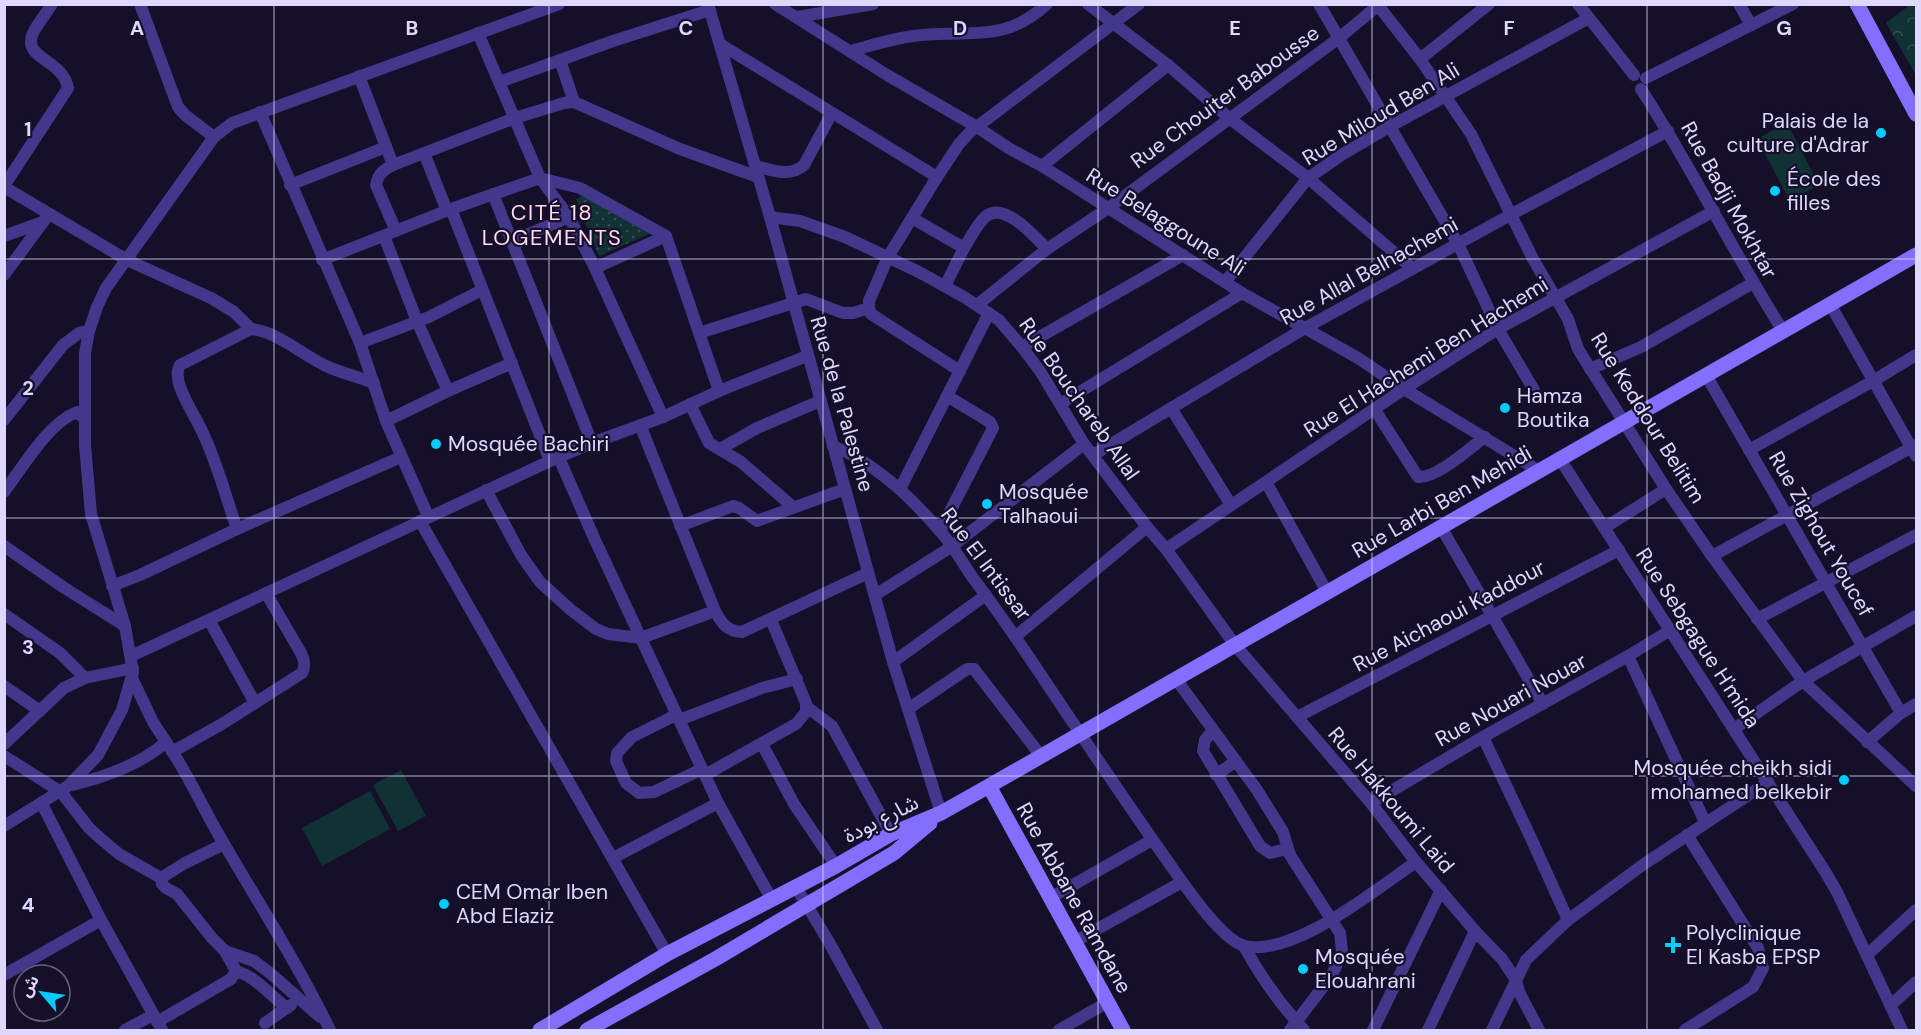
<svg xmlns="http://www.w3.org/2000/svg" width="1921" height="1035" viewBox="0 0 1921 1035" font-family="'DM Sans','Noto Sans Arabic',sans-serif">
	<defs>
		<pattern id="grass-dots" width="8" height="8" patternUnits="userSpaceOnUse" patternTransform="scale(1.5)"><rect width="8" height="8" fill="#113234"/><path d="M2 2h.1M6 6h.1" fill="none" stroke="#334f52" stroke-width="1.8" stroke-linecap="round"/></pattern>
		<pattern id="park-crowns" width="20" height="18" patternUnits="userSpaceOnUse" patternTransform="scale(1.5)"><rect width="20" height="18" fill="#113234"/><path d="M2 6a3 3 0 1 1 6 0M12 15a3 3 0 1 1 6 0" fill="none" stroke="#334f52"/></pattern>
	</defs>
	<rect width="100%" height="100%" fill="#160f2a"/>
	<path fill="url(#grass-dots)" d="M586,194L649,234L599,256L576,199Z"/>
	<path fill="url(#park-crowns)" d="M1911,4L1916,5V75L1886,23Z"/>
	<g fill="#113234">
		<path d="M1787,123L1819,185L1790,201L1757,139Z"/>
		<path d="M401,770L426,816L398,831L373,785Z"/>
		<path d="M370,791L390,829L322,866L302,828Z"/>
	</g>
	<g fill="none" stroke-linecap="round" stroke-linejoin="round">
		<g stroke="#43378b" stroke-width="12">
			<path d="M140,4L178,107L185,115L214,137"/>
			<path d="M708,4L770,217L893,662L941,813"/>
			<path d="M775,4L887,75L977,127L1010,149L1042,166L1242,293L1358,358L1404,389L1539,471"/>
			<path d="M1088,4L1168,65L1229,118L1308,178L1412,268"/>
			<path d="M1319,4L1458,244L1498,329L1534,390"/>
			<path d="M1377,4L1420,59L1471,134L1533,259L1568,319L1578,349L1666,489L1712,556L1803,681L1916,786"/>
			<path d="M1578,4L1634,75"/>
			<path d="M1739,4L1751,25"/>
			<path d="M797,17L873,4"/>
			<path d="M478,33L540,178L569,217L595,268L663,417"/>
			<path d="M720,44L937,177"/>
			<path d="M850,51C873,45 897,37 922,35C973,30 1004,43 1047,4"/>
			<path d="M1420,59L1489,4"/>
			<path d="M560,60L574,102"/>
			<path d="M359,76L393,165L515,118L564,103L574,102L680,149L758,177"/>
			<path d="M1646,78L1793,4"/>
			<path d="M499,82L613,41L710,10"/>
			<path d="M1641,89C1692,168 1733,252 1783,331"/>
			<path d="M260,112L360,343L386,421L428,516"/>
			<path d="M424,153L447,211"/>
			<path d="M393,165C383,170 378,174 376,185L396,231"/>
			<path d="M755,166C773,170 789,178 804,165L832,113"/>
			<path d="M1042,166L1168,65"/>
			<path d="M290,185L386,147"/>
			<path d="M4,186L68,88C63,59 21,59 33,33C38,23 46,14 52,4"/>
			<path d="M4,187L127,260L211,298L234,312L251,329"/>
			<path d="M493,194L592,443"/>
			<path d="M451,209L540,178L580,188L666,236L719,391"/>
			<path d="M770,217L800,221L845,237L919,272L964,297L999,320L1022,347L1040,371L1084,444L1147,527L1166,549L1235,645L1371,803L1416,862L1475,931L1502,959L1516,980L1519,992L1539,1030"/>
			<path d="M912,218L964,248C970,239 977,224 985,217C1004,200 1035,237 1047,249"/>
			<path d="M4,236L43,222"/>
			<path d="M384,236L417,321L448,391"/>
			<path d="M512,241L569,217"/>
			<path d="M322,260L451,209L550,461"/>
			<path d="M595,268L666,236"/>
			<path d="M4,275L49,214"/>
			<path d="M1225,282L1308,178L1343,154L1389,127L1589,18"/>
			<path d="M945,286L964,248"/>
			<path d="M1830,304L1916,456"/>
			<path d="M977,305L1047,249L1107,209L1339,38L1380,4"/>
			<path d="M699,333L806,299L843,313H853L869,308"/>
			<path d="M360,343L429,317L482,290"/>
			<path d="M1022,347L1183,255"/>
			<path d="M1590,369L1641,347L1753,283"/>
			<path d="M960,371L871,314L869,308V301L888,257L937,177L959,144L970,132L1139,4"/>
			<path d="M1706,375L1901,713"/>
			<path d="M690,404L709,443L741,462L793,507"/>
			<path d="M1060,404L1242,293"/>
			<path d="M1171,408L1231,505"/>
			<path d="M1375,410L1418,477C1436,479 1470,448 1485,437"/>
			<path d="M4,420L63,345L79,333L89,331"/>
			<path d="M386,421L448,391L512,363"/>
			<path d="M640,425L715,611C722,624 727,631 742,632L868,573"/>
			<path d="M833,446C875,463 910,496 939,530C952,544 962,562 973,578C997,610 1019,642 1041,675C1083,738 1125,801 1169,863C1183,883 1221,940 1245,946C1294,957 1376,889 1416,862"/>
			<path d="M720,449L757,428L820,401"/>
			<path d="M1749,450L1873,381L1916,355"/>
			<path d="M1093,455L1305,328L1512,214L1668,131"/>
			<path d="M559,458L595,540L718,803L772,900"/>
			<path d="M1560,459L1826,873L1837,892L1902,1030"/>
			<path d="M1266,482L1327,592"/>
			<path d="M900,489L989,313"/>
			<path d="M486,490L521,555L540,582L571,610L596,629L608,634L641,638L715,611"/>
			<path d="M4,492C23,467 48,423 77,412L85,419"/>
			<path d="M420,521L667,954"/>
			<path d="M680,526L733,506L739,508L757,521L845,489"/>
			<path d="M1441,527L1543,704"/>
			<path d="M1604,528L1666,489"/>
			<path d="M237,529C225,495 217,461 201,429C194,413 170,381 180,365L251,329C278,332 301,354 326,366C341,373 359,377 374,383"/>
			<path d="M940,531L993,428L990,422L947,396"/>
			<path d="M4,546L63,587L125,626"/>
			<path d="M1166,549L1404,389L1498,329L1714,211"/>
			<path d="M1712,556L1916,445"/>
			<path d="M112,586L140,575L237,529L401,457"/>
			<path d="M875,595L951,547L1084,444"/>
			<path d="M4,614L60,653L85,678"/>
			<path d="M1757,619L1916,535"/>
			<path d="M209,620L255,703"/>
			<path d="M1015,637L1147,527"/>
			<path d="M131,656L550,461L592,443L663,417L719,391L807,356"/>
			<path d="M1628,656L1705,822"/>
			<path d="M893,662L986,595"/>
			<path d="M1176,679L1257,790L1283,832L1290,855L1340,933L1342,952L1332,975L1290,1030"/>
			<path d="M4,686L40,711"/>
			<path d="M807,707L832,726L891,834"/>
			<path d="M908,709L967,669H974L1041,756"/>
			<path d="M676,715L632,737L617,753L616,761L626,783L639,793L654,792L702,769"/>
			<path d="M1297,717L1619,550"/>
			<path d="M679,720L762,688L797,679"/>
			<path d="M1734,729L1803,681L1916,616"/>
			<path d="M1213,730L1205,740L1203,751L1260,846L1270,853L1287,849"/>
			<path d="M1483,737L1530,836L1568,920"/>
			<path d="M166,742C188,773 203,809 223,842C259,904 299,966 330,1030"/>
			<path d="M1867,742L1901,713L1916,704"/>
			<path d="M4,744L64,688L85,678L133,668"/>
			<path d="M762,744L794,804L836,866"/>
			<path d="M172,752L222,724L302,673C306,665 304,660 301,653L266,593"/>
			<path d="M4,756L61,792L89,828L100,838L119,854L161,878"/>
			<path d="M705,775L796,724L806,712V703L771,620"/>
			<path d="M1216,775L1236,761"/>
			<path d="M72,785C105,777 140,765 166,742L153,722L132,678"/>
			<path d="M1371,803L1483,737L1628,656L1669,631"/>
			<path d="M42,804L101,920L162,1030"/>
			<path d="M4,826L68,786L98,755L122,710L133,672L125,626L91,514L85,445V353L89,331L97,307L106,288L214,137L232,123L559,4"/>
			<path d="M613,858L718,803"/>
			<path d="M796,887L830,944L877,1030"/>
			<path d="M1050,898L1152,840"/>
			<path d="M1074,942L1182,882"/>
			<path d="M1244,946C1260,976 1281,1005 1304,1030"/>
			<path d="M225,951L254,961L270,973L320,1017"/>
			<path d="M1867,955L1916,910"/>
			<path d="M236,971C257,977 270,996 287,1008"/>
			<path d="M4,975L101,920"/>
			<path d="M1891,1005L1916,982"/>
			<path d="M157,1022L231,979L236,971L225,951L212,938L177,894L166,888L162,884L161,878L185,863L224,844"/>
			<path d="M265,1023L291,1005"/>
			<path d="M125,1030L153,1015"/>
			<path d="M1059,1030L1108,1002"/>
			<path d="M1373,1030L1441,890"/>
			<path d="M1428,1030L1475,931"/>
			<path d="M1492,1030L1526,960L1568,920L1644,864L1768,782"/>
			<path d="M1685,1030L1753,987L1763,968L1758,948L1687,835"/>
		</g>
		<g stroke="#826eff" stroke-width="15">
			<path d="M1857,4L1916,114"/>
			<path d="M989,786L1123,1030"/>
			<path d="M540,1030L667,954L836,866L891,834L941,813L989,786L1916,255"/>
			<path d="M587,1030L717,958L894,853L930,823"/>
		</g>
	</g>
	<path fill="none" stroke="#e0d7ff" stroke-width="1.5" stroke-opacity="0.55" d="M274,4V1030M549,4V1030M823,4V1030M1098,4V1030M1372,4V1030M1647,4V1030M4,259H1916M4,518H1916M4,776H1916"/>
	<g fill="#03cbff" stroke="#160f2a" stroke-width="2">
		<circle cx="1881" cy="133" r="6"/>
		<circle cx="1775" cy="191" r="6"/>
		<circle cx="1505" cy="408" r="6"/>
		<circle cx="436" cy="444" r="6"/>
		<circle cx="987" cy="504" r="6"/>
		<circle cx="1844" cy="780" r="6"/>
		<circle cx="444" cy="904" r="6"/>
		<path d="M1670 936h6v6h6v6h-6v6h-6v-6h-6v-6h6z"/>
		<circle cx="1303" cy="969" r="6"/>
	</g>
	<g text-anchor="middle" stroke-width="4.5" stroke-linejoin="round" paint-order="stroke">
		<g font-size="21" fill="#e0d7ff" stroke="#160f2a">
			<text transform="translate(1225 97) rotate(-36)" y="7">Rue Chouiter Babousse</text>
			<text transform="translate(1381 114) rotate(-31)" y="7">Rue Miloud Ben Ali</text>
			<text transform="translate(1729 200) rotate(61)" y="7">Rue Badji Mokhtar</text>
			<text transform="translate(1166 222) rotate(32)" y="7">Rue Belaggoune Ali</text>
			<text transform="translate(1369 271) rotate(-29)" y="7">Rue Allal Belhachemi</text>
			<text transform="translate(1426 357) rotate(-32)" y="7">Rue El Hachemi Ben Hachemi</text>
			<text transform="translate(1079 399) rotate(55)" y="7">Rue Bouchareb Allal</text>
			<text transform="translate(842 404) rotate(74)" y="7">Rue de la Palestine</text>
			<text transform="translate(1648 418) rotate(58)" y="7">Rue Keddour Belitim</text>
			<text transform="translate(1442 502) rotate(-30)" y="7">Rue Larbi Ben Mehidi</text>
			<text transform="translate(1821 534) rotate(60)" y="7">Rue Zighout Youcef</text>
			<text transform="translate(986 564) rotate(53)" y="7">Rue El Intissar</text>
			<text transform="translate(1449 616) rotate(-28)" y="7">Rue Aichaoui Kaddour</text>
			<text transform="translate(1698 638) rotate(57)" y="7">Rue Sebgague H'mida</text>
			<text transform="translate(1511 700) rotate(-29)" y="7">Rue Nouari Nouar</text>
			<text transform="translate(1391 800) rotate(50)" y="7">Rue Hakkoumi Laid</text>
			<text transform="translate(881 819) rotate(-27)" y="7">شارع بودة</text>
			<text transform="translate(1074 898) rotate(61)" y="7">Rue Abbane Ramdane</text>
		</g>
		<g font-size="21" fill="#e0d7ff" stroke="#160f2a" text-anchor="start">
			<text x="1869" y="128" text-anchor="end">Palais de la<tspan x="1869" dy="24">culture d'Adrar</tspan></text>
			<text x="1787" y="186">École des<tspan x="1787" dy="24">filles</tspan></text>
			<text x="1517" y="403">Hamza<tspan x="1517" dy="24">Boutika</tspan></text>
			<text x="448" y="451">Mosquée Bachiri</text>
			<text x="999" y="499">Mosquée<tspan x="999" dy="24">Talhaoui</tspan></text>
			<text x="1832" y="775" text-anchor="end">Mosquée cheikh sidi<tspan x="1832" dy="24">mohamed belkebir</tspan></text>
			<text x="456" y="899">CEM Omar Iben<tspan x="456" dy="24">Abd Elaziz</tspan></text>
			<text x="1686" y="940">Polyclinique<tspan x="1686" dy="24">El Kasba EPSP</tspan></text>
			<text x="1315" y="964">Mosquée<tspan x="1315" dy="24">Elouahrani</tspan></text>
		</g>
		<g font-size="22" letter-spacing="1.5" fill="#ffd9ed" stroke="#160f2a">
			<text x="552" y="220">CITÉ 18<tspan x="552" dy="25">LOGEMENTS</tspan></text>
		</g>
	</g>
	<g font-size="20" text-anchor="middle" font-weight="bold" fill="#e0d7ff" stroke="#160f2a" stroke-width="4.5" stroke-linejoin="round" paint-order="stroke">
		<text x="137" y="35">A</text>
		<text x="412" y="35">B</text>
		<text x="686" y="35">C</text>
		<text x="960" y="35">D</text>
		<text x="1235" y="35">E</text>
		<text x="1509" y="35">F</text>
		<text x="1784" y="35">G</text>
		<text x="28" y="136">1</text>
		<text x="28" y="395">2</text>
		<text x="28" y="654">3</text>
		<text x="28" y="912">4</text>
	</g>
	<rect width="1921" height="1035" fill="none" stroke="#e0d7ff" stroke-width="12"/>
	<g transform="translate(42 993) rotate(299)"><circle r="28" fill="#160f2a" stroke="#675f7f" stroke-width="1.5"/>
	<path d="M0-4.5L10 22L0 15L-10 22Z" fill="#03cbff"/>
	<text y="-9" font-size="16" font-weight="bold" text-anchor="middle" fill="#e0d7ff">ش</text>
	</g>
</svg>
